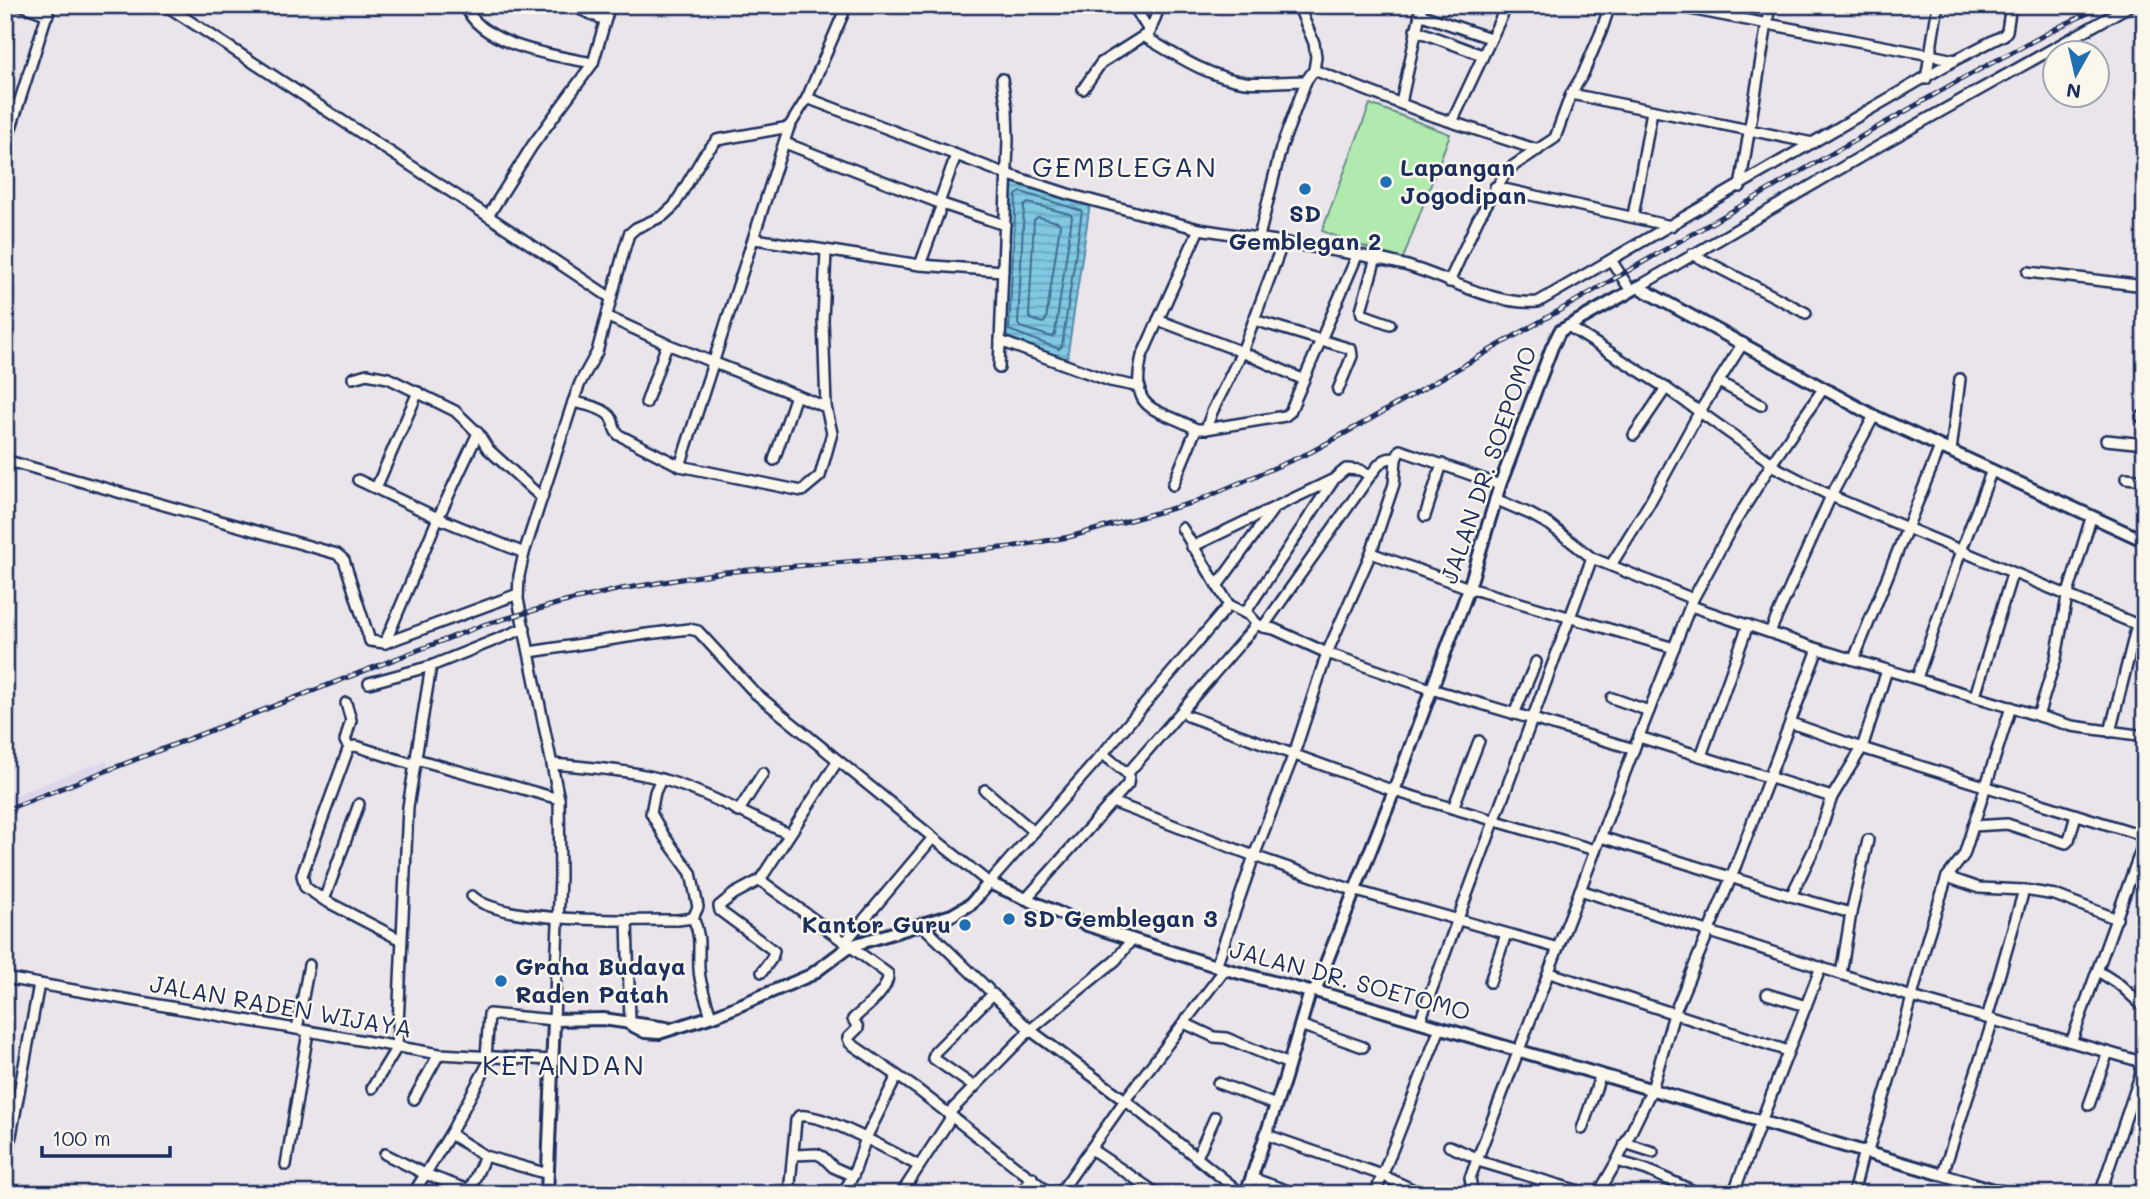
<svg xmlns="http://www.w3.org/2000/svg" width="2150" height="1199" viewBox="0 0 2150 1199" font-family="Mali,sans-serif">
	<defs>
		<pattern id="water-rules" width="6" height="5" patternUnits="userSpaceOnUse" patternTransform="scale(1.75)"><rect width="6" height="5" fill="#80c9e1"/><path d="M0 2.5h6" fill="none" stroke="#68a4ba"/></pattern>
	</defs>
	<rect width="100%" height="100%" fill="#eae4eb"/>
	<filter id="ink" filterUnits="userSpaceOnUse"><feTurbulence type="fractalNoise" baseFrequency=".0143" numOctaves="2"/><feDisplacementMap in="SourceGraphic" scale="14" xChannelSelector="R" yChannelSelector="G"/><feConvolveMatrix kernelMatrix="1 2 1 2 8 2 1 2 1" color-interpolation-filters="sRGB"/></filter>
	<g filter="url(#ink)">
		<path fill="#dfd6ea" d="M106,760L111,773L5,814V799Z"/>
		<path fill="#b0eaae" stroke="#668c86" stroke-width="2" d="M1370,104L1450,134L1402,261L1322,231Z"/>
		<path fill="url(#water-rules)" stroke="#588bad" stroke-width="2" d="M1010,182L1090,204L1067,359L1001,337Z"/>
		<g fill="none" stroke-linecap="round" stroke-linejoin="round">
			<g stroke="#436d92" stroke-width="2">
				<path d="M1021,192L1082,211L1062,346L1059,349L1009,330L1016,195Z"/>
				<path d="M1028,203L1070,214L1072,217L1055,334L1052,337L1020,327L1018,324L1024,206Z"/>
				<path d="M1038,217L1058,222L1060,225L1046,320L1043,323L1031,319L1029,316L1034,220Z"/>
			</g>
			<g stroke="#1b2f5e" stroke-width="14">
				<g id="minor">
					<path d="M21,5L48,15"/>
					<path d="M165,5L488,216"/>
					<path d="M465,5C480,46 556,56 593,63"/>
					<path d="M570,5L605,20"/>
					<path d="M610,5L593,63L532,146L488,216L611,298"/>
					<path d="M1133,5L1150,32"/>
					<path d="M1669,5L1930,55L1938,5"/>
					<path d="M1419,14L1490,38"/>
					<path d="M1415,30L1482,55"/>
					<path d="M1145,37C1176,55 1208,77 1245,82C1264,84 1286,81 1306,81"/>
					<path d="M1314,70L1427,114L1538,150"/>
					<path d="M1926,79L1930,55L1955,60"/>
					<path d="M1083,89L1101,63L1150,32L1160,5"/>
					<path d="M1571,94L1813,143"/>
					<path d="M807,98L1006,174L1068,194L1199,229L1283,242"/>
					<path d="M1401,103L1422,5"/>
					<path d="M1452,122L1507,5"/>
					<path d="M785,143L942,204L1005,225"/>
					<path d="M5,147L50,5"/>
					<path d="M1495,187L1671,226"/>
					<path d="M1740,187L1770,5"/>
					<path d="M939,203L956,155"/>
					<path d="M1633,216L1652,111"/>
					<path d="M1259,237L1281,148L1306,81L1314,70L1316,57L1314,43L1298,5"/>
					<path d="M755,239L920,265L1003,271"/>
					<path d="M1692,254L1806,313"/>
					<path d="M1376,258L1361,310L1362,314L1390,324"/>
					<path d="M1611,260L1631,291"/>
					<path d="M920,265L942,204"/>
					<path d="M2028,272L2145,286"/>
					<path d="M1449,282L1478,219L1507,170L1555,138L1571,94L1583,74L1601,32L1610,5"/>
					<path d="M1638,287L1879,146L2131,5"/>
					<path d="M1158,320L1242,352L1302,379"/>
					<path d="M1254,320L1351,349L1352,356L1338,390"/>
					<path d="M1568,326L1666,388L1772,463"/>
					<path d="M1000,341L1110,381L1140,387"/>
					<path d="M999,368L1008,140L1007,109L1002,79"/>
					<path d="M353,378L367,374L388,378L455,411L478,433L488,449L542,498"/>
					<path d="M1719,382L1761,405"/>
					<path d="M573,402C584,404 606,408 612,419C615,427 613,430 619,435L680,466L802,491L820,476L832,433L826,407L667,344L608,317"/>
					<path d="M646,403L667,344"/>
					<path d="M826,407L823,320L826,251"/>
					<path d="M2141,417L2145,418"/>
					<path d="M1196,429C1158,407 1128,415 1142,356L1199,229"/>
					<path d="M1206,429L1285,416L1290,412L1357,256"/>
					<path d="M1634,435L1666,388"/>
					<path d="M2106,440L2145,444"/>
					<path d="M1951,451L1960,379"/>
					<path d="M5,460L337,554L344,560L370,641L385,643L518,594"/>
					<path d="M774,460L796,395"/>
					<path d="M1771,465L1831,496L2145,628"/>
					<path d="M680,466L789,127"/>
					<path d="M2126,478L2145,480"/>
					<path d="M358,480L438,518L524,553"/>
					<path d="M1173,485L1196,429H1206L1212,412L1242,352L1283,242C1324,250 1365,254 1404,265C1446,276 1493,306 1538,302L1955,60L2004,35L2007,31L2011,5"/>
					<path d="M376,488L418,392"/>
					<path d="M1495,499L1530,514L1550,525L1592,558L1693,599"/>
					<path d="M1425,516L1442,464"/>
					<path d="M1192,547L1334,479L1346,469L1360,470L1370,476"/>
					<path d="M1371,553L1469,588L1674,648"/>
					<path d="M1611,565L1649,504L1700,411L1743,343"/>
					<path d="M1217,586L1274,508"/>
					<path d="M1229,605L1249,615L1257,624"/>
					<path d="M1691,606L1818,649L2072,726L2145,736"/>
					<path d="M1245,613L1333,481"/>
					<path d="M1263,627L1274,629L1327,653L1431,689L1634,749"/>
					<path d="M1770,632L1831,496L1874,416"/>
					<path d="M385,643L438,518L478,433"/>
					<path d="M530,652L647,634L689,629L698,631L755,693L989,883L1105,751L1229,605L1182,528"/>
					<path d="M1854,659L1940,447"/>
					<path d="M1917,678L1961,551L1992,470"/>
					<path d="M369,683L431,666L525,628"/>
					<path d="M1975,696L2012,574"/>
					<path d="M1612,698L1649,711"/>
					<path d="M346,703L351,720L345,741L349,747"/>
					<path d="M1514,714L1536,662"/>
					<path d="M1188,716L1394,791L1595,850"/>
					<path d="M2038,716L2056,658L2067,597L2091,518"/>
					<path d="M1791,723L1862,748L2145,836"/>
					<path d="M2110,732L2137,625"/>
					<path d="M1639,737L1832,797"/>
					<path d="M1701,756L1748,625"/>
					<path d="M416,759L559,799"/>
					<path d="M553,764C585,767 618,769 649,776C696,786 745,815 789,834"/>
					<path d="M1127,774L1257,624L1263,627L1370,476C1377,467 1384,455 1396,459L1400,450L1500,485"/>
					<path d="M985,790L1034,832"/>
					<path d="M1112,802L1254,856L1353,890L1558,948"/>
					<path d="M1453,808L1479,741"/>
					<path d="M738,812L763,773"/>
					<path d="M1973,826L2007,824L2066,843L2069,840L2076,815"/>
					<path d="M1601,837L1791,896L1815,847L1832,797L1862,748L1887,670"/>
					<path d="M1947,877L1979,888L2024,890L2055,895L2117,919"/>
					<path d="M760,880L888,974C889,991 865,1008 853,1019L858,1028L848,1038L850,1043L918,1090L1051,1194"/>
					<path d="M1580,890L1912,997L2135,1060L2139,1063L2141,1073L2100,1194"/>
					<path d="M472,896C500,924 635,920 678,920L693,918L698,907L691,873L664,836L651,813L655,792L661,779"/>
					<path d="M1791,896L1851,913"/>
					<path d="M1026,899L1128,784L1129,775L1103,754"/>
					<path d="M324,900L359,804"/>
					<path d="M693,918C702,937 698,949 699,968C699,984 707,1001 711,1017"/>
					<path d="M627,920L630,1022"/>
					<path d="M922,925L988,989"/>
					<path d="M401,940L324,900L305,887L302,875L349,747L356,746L415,765"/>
					<path d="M846,941L932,839"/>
					<path d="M1216,966L1254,856L1294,754L1327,653L1371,553L1394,484L1396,459"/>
					<path d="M2098,971L2120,985L2145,1008"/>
					<path d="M762,972L772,958L774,951L720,911L719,906L734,894L760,880L837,762"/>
					<path d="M1550,973L1788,1051"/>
					<path d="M1841,974L1851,913L1868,840"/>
					<path d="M5,978L439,1054L551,1060"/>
					<path d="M1490,982L1506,934"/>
					<path d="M1767,994L1806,1006"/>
					<path d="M1987,1018L2024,890"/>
					<path d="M1420,1021L1592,558"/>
					<path d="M1184,1023L1214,1037L1226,1038L1289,1064"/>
					<path d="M1300,1025L1363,1047"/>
					<path d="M297,1029L309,965"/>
					<path d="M2072,1040L2145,839"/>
					<path d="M486,1058L489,1014L554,1020L560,876L559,799L518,599L519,576L524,553L573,402L580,383L597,352L625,247L629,234L636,228L663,216L674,206L704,155L717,140L789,127L807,98L847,5"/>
					<path d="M1218,1083L1276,1105"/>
					<path d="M973,1086L933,1058L935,1052L993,994L1030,1030L1125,1100L1242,1194"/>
					<path d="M372,1088L397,1047L408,807L431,666"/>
					<path d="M414,1099L439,1054"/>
					<path d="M2089,1105L2108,1052"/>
					<path d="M948,1114L1030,1030L1116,960L1132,939"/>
					<path d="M1582,1129L1601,1074"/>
					<path d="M450,1134L485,1156L548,1174"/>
					<path d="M1267,1135L1382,1175L1412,1189"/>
					<path d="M1625,1143L1653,1152"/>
					<path d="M1449,1146L1479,1159"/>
					<path d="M1091,1149L1158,1194"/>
					<path d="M1868,1151L1897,1054L1928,936L1947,877L1964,855L2011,707"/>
					<path d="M385,1154L425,1174L466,1189L471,1187L485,1156"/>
					<path d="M794,1155L817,1154L823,1157L833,1167L853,1176"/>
					<path d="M1197,1157L1215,1117"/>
					<path d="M1478,1161L1589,1194"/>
					<path d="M1617,1161L1647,1170L1700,1194"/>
					<path d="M286,1165L308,1032"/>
					<path d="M5,1168L39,984"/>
					<path d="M1943,1173L1993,1020"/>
					<path d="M1252,1178L1297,1194"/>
					<path d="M413,1194L450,1134L491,1058"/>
					<path d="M789,1194L796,1120L799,1116C824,1113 894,1153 919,1166"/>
					<path d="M842,1194L853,1176L866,1138L897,1076"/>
					<path d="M901,1194L952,1116"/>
					<path d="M1021,1194L1032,1177"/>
					<path d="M1059,1194L1125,1100L1225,969"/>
					<path d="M1375,1194L1440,1028"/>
					<path d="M1473,1194L1470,1178L1634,749L1693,599L1732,527L1772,463L1823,389"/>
					<path d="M1598,1194L1617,1161L1652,1089L1674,1014L1731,878L1818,649"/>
					<path d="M1733,1194L1821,967"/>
					<path d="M1853,1194L1864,1150"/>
				</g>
			</g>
			<g stroke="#1b2f5e" stroke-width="16">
				<g id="tertiary">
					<path d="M1315,991L1394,791L1469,588L1500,485L1552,347L1560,331L1638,287L1874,416L2145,541"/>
					<path d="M626,1022L645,1032L659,1033L719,1014L811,975L850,946L952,915L971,904L989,883L1087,925L1225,969L1310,992L1315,991L2008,1194"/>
					<path d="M547,1194L554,1020L603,1019L666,1028"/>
					<path d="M1246,1194L1284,1081L1310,992"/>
				</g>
			</g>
			<use href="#minor" stroke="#fbf7ec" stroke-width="9"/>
			<use href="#tertiary" stroke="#fbf7ec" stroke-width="10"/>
			<g stroke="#1b2f5e" stroke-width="5">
				<path id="rail" d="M5,810L483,625L560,603L621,589L724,572L944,554L1010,547L1069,537L1195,502L1311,452L1367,421L1958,81L2061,26L2105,5"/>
			</g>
			<use href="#rail" stroke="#fbf7ec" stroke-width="2.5" stroke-dasharray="8" stroke-linecap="butt"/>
		</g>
	</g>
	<g fill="#1f6fb2" stroke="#fbf7ec" stroke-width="2.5">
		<circle cx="1386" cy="182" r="7"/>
		<circle cx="1305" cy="189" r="7"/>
		<circle cx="1009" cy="919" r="7"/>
		<circle cx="965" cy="925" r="7"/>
		<circle cx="501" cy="981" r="7"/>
	</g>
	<g text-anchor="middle" stroke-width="5" stroke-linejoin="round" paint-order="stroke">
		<g font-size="24" font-weight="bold" fill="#1b2f5e" stroke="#fbf7ec" text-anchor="start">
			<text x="1400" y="176">Lapangan<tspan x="1400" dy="28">Jogodipan</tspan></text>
			<text x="1305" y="222" text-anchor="middle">SD<tspan x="1305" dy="28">Gemblegan 2</tspan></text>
			<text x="1023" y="927">SD Gemblegan 3</text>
			<text x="951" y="933" text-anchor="end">Kantor Guru</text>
			<text x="515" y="975">Graha Budaya<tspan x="515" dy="28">Raden Patah</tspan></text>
		</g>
		<g font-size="24" fill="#1b2f5e" stroke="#fbf7ec">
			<text transform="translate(1489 465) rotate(-71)" y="8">JALAN DR. SOEPOMO</text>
			<text transform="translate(1350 981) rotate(15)" y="8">JALAN DR. SOETOMO</text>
			<text transform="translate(281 1007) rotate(10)" y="8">JALAN RADEN WIJAYA</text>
		</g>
		<g font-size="28" letter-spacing="2" fill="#1b2f5e" stroke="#fbf7ec">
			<text x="1125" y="177">GEMBLEGAN</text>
			<text x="564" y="1075">KETANDAN</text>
		</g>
	</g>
	<rect width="2150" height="1199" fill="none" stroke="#fbf7ec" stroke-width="28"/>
	<rect x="14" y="14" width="2122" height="1171" fill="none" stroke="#1b2f5e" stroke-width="2.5" filter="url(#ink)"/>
	<g transform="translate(2076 74) rotate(188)"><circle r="33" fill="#fbf7ec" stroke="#a1a7b3" stroke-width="2"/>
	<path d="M0-5L12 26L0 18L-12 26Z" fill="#1f6fb2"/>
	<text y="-10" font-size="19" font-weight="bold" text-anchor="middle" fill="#1b2f5e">N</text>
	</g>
	<path d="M42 1146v10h128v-10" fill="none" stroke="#1b2f5e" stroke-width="3.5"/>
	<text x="52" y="1146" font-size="21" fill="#1b2f5e" stroke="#fbf7ec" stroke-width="5" paint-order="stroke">100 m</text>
</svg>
